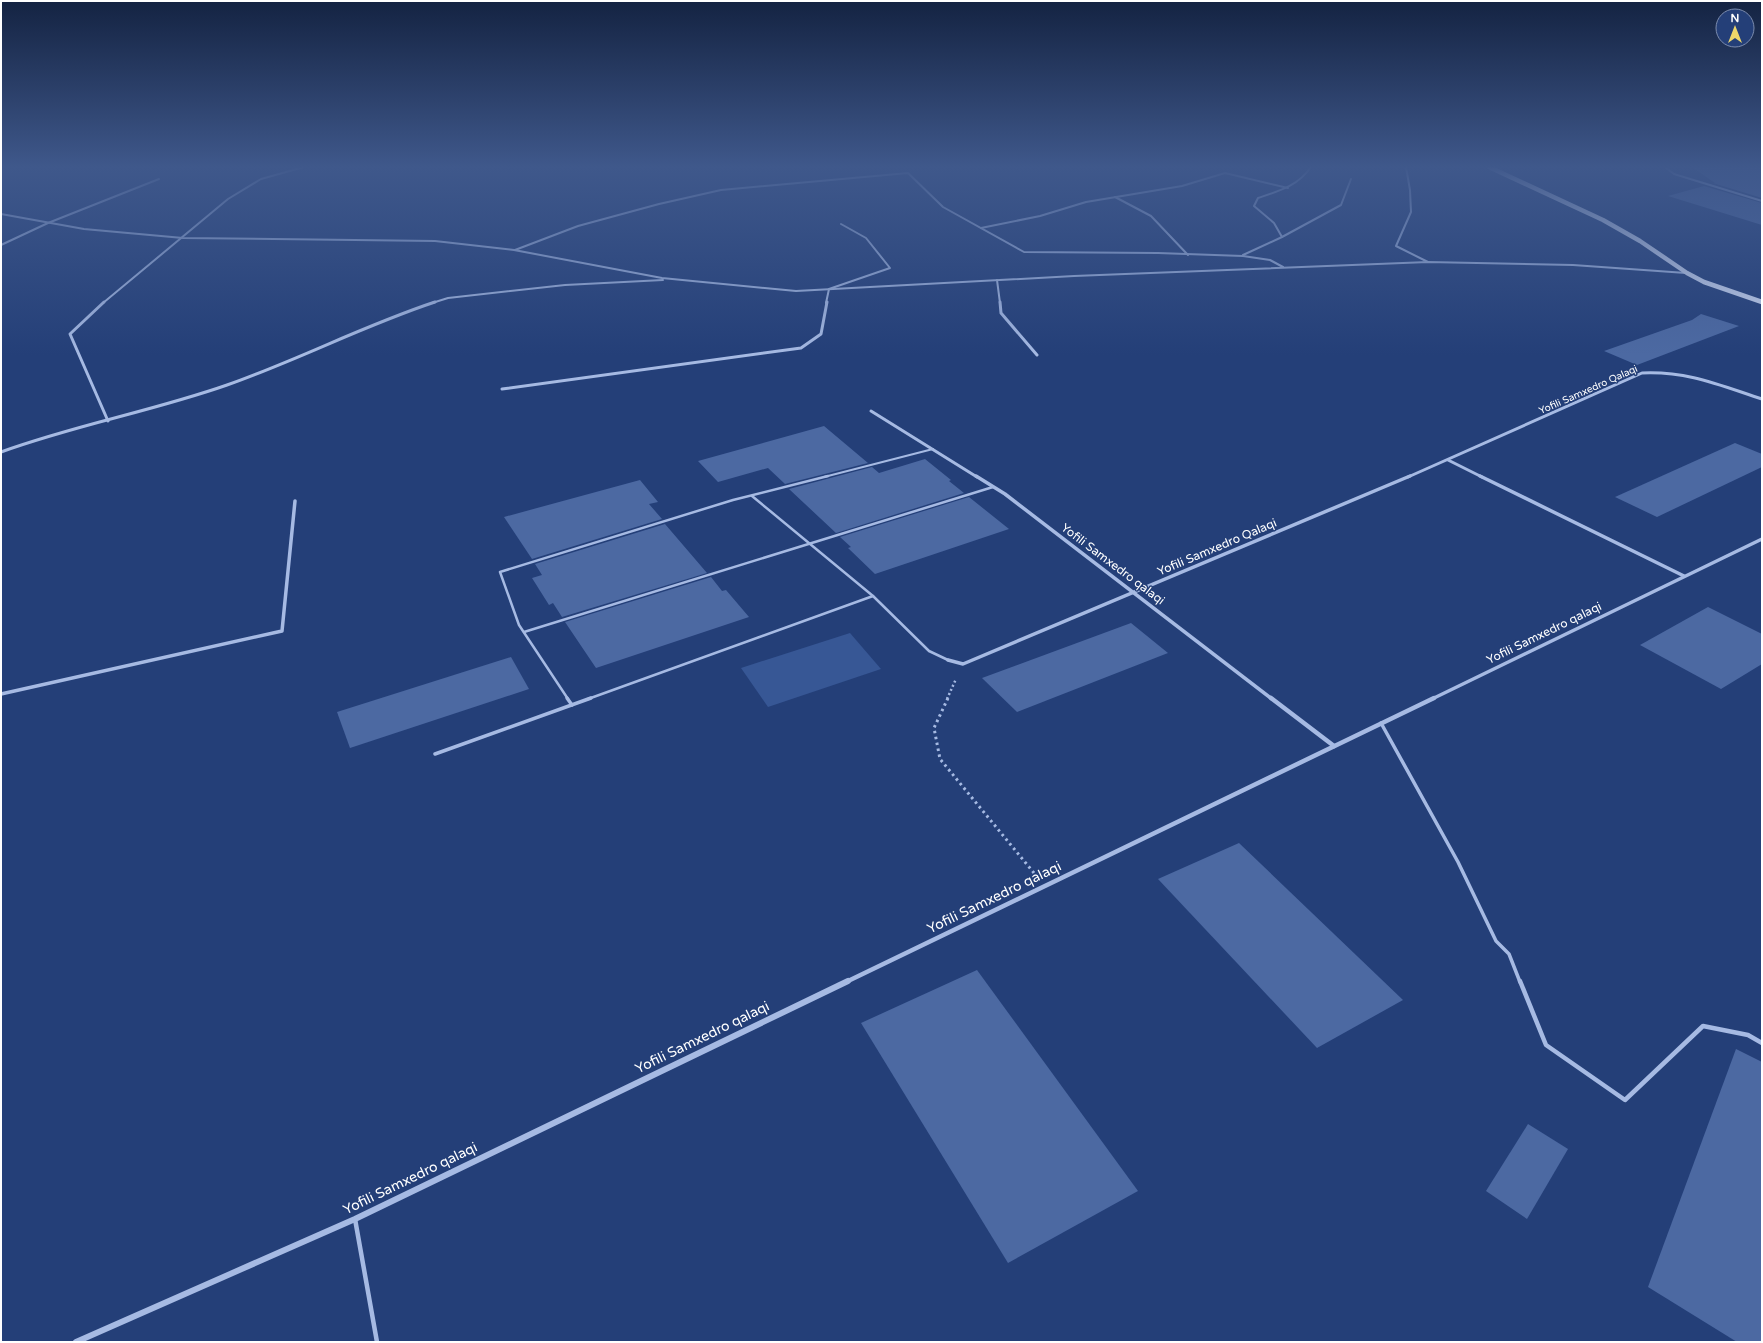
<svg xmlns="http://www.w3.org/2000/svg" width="1763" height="1343" viewBox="0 0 1763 1343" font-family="'Varela Round',sans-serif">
	<rect width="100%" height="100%" fill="#243f78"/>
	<path fill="#375795" d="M850,633L881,669L768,707L741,668Z"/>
	<g fill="#4c69a2">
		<path d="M1692,167H1762V198L1713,183H1715Z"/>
		<path d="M1704,186L1762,203V225L1668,196Z"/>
		<path d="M1701,314L1739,326L1637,365L1604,351L1692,320Z"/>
		<path d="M824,426L868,463L785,484L768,468L718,482L698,461Z"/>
		<path d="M1735,443L1762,454V467L1657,517L1615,497Z"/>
		<path d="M925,459L951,480L949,481L964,493L836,533L789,489L872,467L879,473Z"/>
		<path d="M640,480L658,502L649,504L662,519L532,559L504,517Z"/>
		<path d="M969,497L1009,529L875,574L848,548L851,547L840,537Z"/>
		<path d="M665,524L707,573L562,617L553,603L549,605L532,578L542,575L535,564Z"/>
		<path d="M711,577L722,591L726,590L749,617L596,668L565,622Z"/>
		<path d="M1708,607L1762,634V664L1721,689L1640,645Z"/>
		<path d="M1131,623L1168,653L1017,712L982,678Z"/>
		<path d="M511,657L529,689L350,748L337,712Z"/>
		<path d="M1239,843L1403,1000L1317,1048L1158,879Z"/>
		<path d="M977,970L1138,1191L1008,1263L861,1023Z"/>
		<path d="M1736,1049L1762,1062V1342H1737L1648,1287Z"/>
		<path d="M1528,1124L1568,1149L1527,1219L1486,1191Z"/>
	</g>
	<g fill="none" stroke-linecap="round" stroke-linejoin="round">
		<path stroke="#a6bae3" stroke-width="2.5" stroke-dasharray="2 2.5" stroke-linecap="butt" d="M947,699L956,679"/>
		<path stroke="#a6bae3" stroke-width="3" stroke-dasharray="2.5 3.5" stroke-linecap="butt" d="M948,698L934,728L940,759L1034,873"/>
		<path stroke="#a6bae3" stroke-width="2" d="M824,477L933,449"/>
		<g stroke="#a6bae3" stroke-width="2.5">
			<path d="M752,496L873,596L929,651L948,660"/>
			<path d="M524,632L993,487"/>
			<path d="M568,699L519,625L500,572L733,500L828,476"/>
			<path d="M588,699L873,596"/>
		</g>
		<g stroke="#a6bae3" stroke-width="3.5">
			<path d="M567,698L572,705"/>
			<path d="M1381,723L1458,862L1496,941L1509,954L1520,982"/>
			<path d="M435,754L591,698"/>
		</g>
		<g stroke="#a6bae3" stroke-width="4.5">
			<path d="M1520,981L1546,1045L1625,1100L1703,1026L1748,1035L1762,1043"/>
			<path d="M355,1219L377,1342"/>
		</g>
		<g stroke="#a6bae3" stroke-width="2">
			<path d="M1406,167L1410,190L1411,212L1396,246L1428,262"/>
			<path d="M1665,167L1674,174L1762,201"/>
			<path d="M1115,197L1151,216L1188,255"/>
			<path d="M1,214L84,229L183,238L435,241L514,250L662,278L796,291L1074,276L1428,262L1573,265L1686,273"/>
			<path d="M981,228L1040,216L1086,202L1182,186L1225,173L1288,188"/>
			<path d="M1282,237L1341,205L1351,179"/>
			<path d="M1,245L48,223L159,179"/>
			<path d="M515,250L578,226L659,204L721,190L908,173L943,207L1024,252L1158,253L1243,256L1270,260L1283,267"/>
			<path d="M1243,255L1282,237L1274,223L1254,206L1258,198C1279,191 1298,186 1311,167"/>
			<path d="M997,280L1000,303"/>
			<path d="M103,303L228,199L261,179L304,167"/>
			<path d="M432,303L448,298L565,285L663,280"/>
			<path d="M826,303L829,289L890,268L866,238L841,224"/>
		</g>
		<g stroke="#a6bae3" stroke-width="3">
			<path d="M104,302L70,334L108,421"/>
			<path d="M1000,302L1001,313L1037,355"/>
			<path d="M502,389L801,348L821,334L827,302"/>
			<path d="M871,411L977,477"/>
			<path d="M1,452C75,425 153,411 227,385C298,360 365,325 435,302"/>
			<path d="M1448,460L1482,477"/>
			<path d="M1408,477L1642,373C1688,371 1719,385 1762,399"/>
		</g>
		<g stroke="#a6bae3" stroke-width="3.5">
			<path d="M976,476L1005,494L1272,699"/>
			<path d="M1480,476L1684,576"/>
			<path d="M948,660L963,664L1410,476"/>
			<path d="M1,694L282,631L295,501"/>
			<path d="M1432,699L1762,539"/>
		</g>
		<g stroke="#a6bae3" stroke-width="4.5">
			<path d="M1271,698L1334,746"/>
			<path d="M846,982L1434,698"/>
		</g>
		<path stroke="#a6bae3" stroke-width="6" d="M76,1342L355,1219L848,981"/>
		<path stroke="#cedaf4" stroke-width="4.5" d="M1489,167L1603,220L1640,241L1687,273L1704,282L1762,302"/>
	</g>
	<linearGradient id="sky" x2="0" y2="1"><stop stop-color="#142342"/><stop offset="0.47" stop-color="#3f588b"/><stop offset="1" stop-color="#3f588b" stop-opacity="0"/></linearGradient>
	<rect width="1763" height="355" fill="url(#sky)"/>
	<g text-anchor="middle" stroke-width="3" stroke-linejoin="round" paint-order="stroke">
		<g font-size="10" fill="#fff" stroke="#243f78">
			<text transform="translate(1588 389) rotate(-24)" y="4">Yofili Samxedro Qalaqi</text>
		</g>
		<g font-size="12" fill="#fff" stroke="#243f78">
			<text transform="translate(1217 547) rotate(-23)" y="4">Yofili Samxedro Qalaqi</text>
			<text transform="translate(1113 564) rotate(37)" y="4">Yofili Samxedro qalaqi</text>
			<text transform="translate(1544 633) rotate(-26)" y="4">Yofili Samxedro qalaqi</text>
		</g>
		<g font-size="14" fill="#fff" stroke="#243f78">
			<text transform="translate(994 897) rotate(-26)" y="5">Yofili Samxedro qalaqi</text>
			<text transform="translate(702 1037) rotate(-26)" y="5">Yofili Samxedro qalaqi</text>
			<text transform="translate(410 1178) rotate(-26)" y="5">Yofili Samxedro qalaqi</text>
		</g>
	</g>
	<rect width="1763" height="1343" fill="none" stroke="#ffffff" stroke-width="4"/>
	<g transform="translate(1735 28)"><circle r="19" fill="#243f78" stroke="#7c8cae"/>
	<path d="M0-3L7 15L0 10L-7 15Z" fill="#edd76a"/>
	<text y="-6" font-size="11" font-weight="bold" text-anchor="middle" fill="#ffffff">N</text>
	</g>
</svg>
